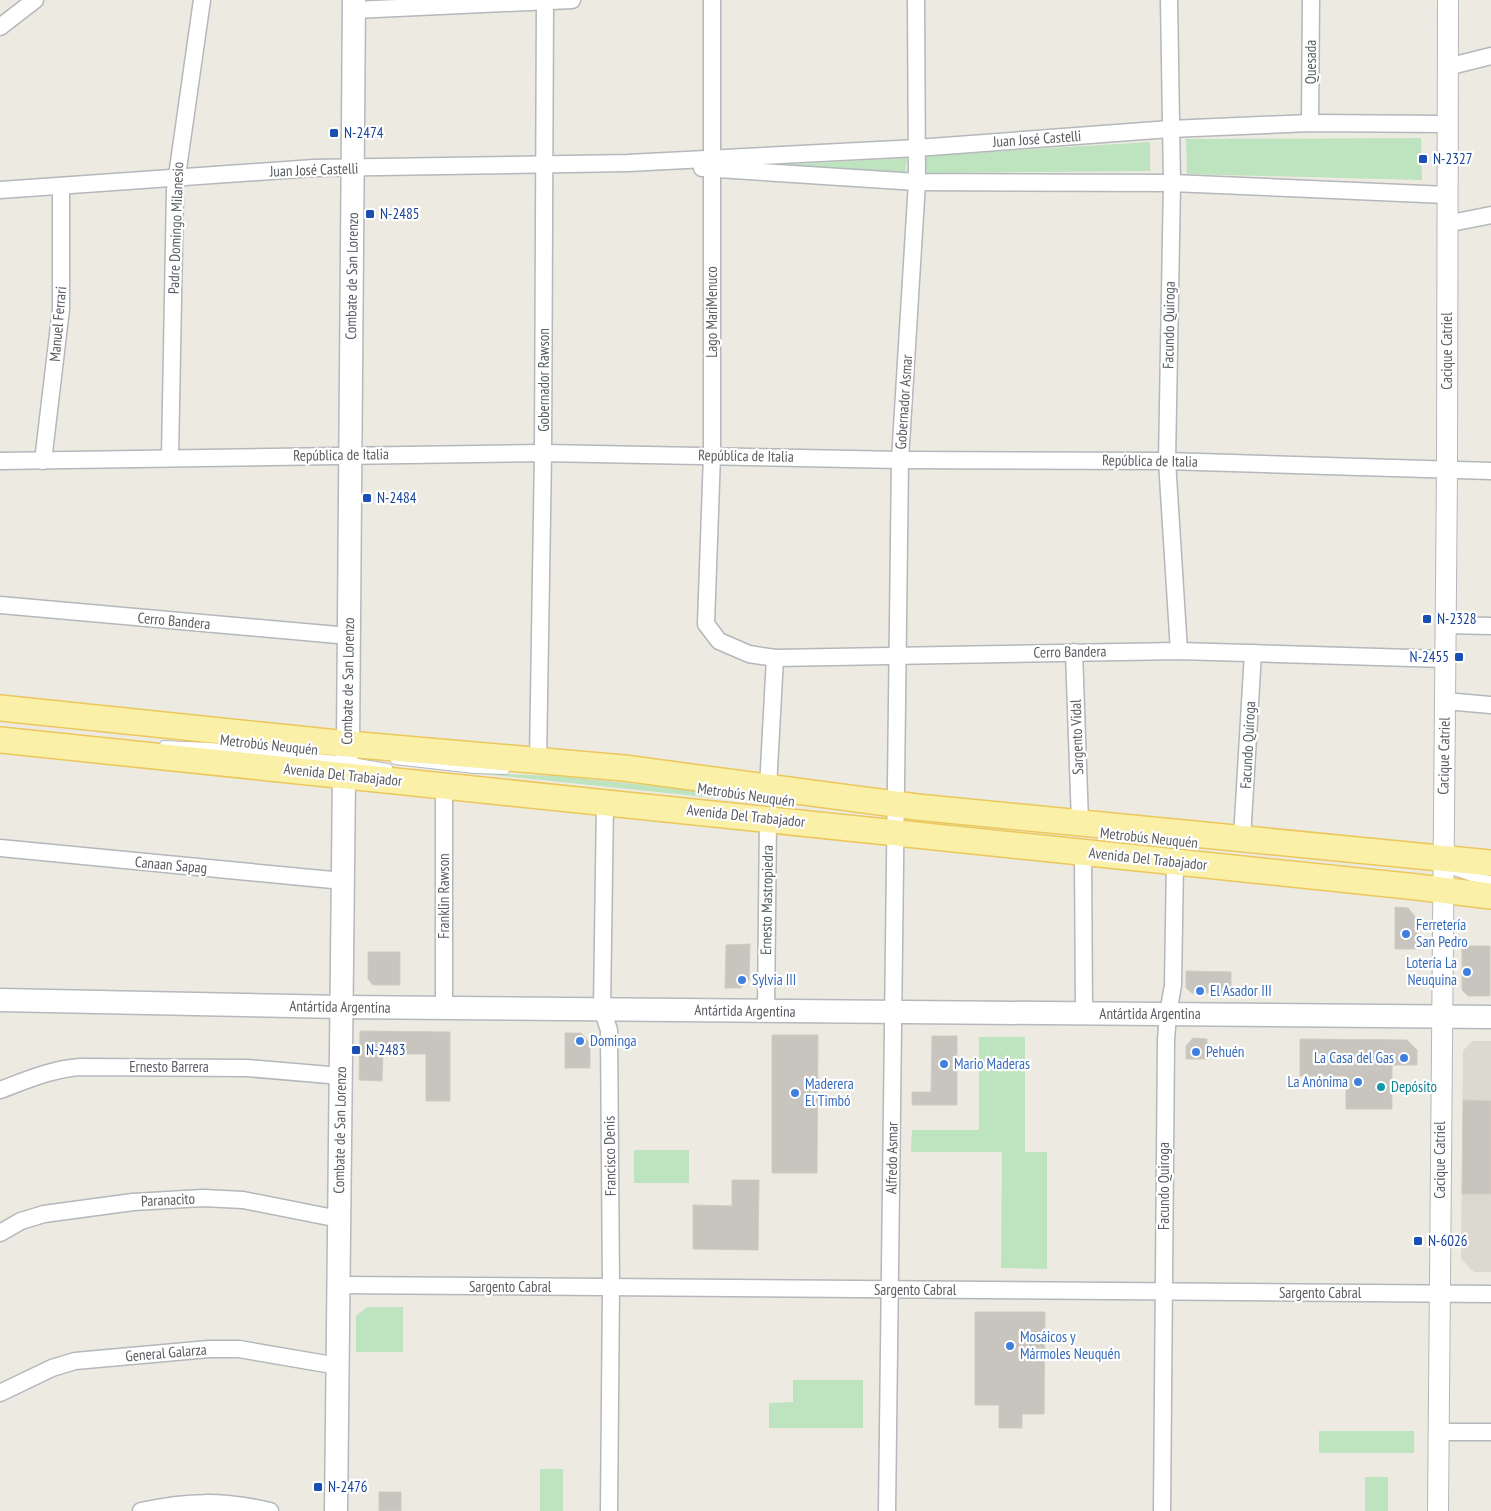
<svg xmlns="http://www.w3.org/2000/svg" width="1491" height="1511" viewBox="0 0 1491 1511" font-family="'PT Sans Narrow',sans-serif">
	<rect width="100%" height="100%" fill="#eceae1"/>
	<path fill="#dcd9cf" d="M1472,1041H1491V1272H1474L1461,1259L1463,1051Z"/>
	<g fill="#bee3bf">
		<path d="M1421,138L1422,180L1187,174L1186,139Z"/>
		<path d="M1150,142V171L924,173L925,156Z"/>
		<path d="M907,158L905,173L762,166Z"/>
		<path d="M473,773L560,776L701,791L783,805Z"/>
		<path d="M979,1037H1025V1152H1047V1269L1001,1268L1002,1152H911L912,1130H979Z"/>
		<rect x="634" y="1150" width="55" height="33"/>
		<path d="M367,1307H403V1352H356V1316Z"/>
		<path d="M793,1380H863V1428H769V1403L793,1402Z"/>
		<rect x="1319" y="1431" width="95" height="22"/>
		<rect x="540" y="1469" width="23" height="42"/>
		<rect x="1365" y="1477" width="23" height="34"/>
	</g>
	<g fill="#c8c4be" stroke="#d0ccc0">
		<path d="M1395,907L1408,908L1417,919V949H1395Z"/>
		<path d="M750,944L749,980L741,988H725L726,945Z"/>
		<path d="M1462,946H1490V996H1468L1462,990Z"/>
		<path d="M368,952H400V985H373L368,979Z"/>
		<path d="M1186,971L1231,972V993H1192L1186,988Z"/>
		<path d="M360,1031L450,1032V1101H426V1054H383L382,1081L359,1080Z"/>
		<path d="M565,1033H581L590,1043V1068H565Z"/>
		<path d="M772,1035H818L817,1173H772Z"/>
		<path d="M932,1036H957V1105H912V1092H931Z"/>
		<path d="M1193,1038L1207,1039V1059H1186V1046Z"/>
		<path d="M1300,1039L1407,1040L1417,1050V1065H1392V1109H1346V1076H1300Z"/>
		<path d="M1463,1100L1491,1101V1194H1462Z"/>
		<path d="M732,1180H759L758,1250L693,1249V1205L732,1206Z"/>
		<path d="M975,1312H1045L1044,1414H1022V1428H999V1405H975Z"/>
		<rect x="379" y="1492" width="22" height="19"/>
	</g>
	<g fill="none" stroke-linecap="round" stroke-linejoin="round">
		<g stroke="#b4b7bb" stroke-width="10">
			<g id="service">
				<path d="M164,745L210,747L346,761L388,768"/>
				<path d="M395,760L474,769L505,770"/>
				<path d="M1451,870L1472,877L1491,880"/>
			</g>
		</g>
		<g stroke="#b4b7bb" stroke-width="19">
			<g id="minor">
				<path d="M712,0V455L706,624L719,641L749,654L775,658L1179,651L1445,659"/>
				<path d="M1169,0L1172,183L1167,461L1179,651"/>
				<path d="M354,10L572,0"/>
				<path d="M0,27L35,0"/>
				<path d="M1447,67L1491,56"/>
				<path d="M1310,123L1311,0"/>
				<path d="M702,168L917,182L1172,183L1447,195"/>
				<path d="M0,190L314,168L628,163L917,148L1170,129L1310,123L1447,124"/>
				<path d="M1446,224L1491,215"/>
				<path d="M170,458L175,190L202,0"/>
				<path d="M0,461L543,453L900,460L1167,461L1491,471"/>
				<path d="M43,461L61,309V186"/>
				<path d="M0,605L349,636"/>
				<path d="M1445,625L1491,626"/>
				<path d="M1074,652L1080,822"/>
				<path d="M1445,701L1491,705"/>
				<path d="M538,760L543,453L545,0"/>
				<path d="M444,785V1008"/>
				<path d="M768,787L775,658"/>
				<path d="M605,801L602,1009L609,1030L611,1287L609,1511"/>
				<path d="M1242,838L1253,653"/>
				<path d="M0,848L343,881"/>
				<path d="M1083,852L1084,1014"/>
				<path d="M766,1011L768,819"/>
				<path d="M0,1090C27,1080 52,1069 80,1067L247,1068L341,1076"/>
				<path d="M0,1233L21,1221L44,1214L133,1202L203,1198L243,1200L339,1219"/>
				<path d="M338,1285L1491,1294"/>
				<path d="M0,1393L52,1368L75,1361L209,1349H239L338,1366"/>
				<path d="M1438,1432H1491"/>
				<path d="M141,1511C187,1501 223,1500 270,1511"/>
				<path d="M887,1511L900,460L917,182L916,0"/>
				<path d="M1162,1511L1166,1040L1168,1014L1173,985L1175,862"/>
			</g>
		</g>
		<g stroke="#b4b7bb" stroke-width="22">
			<path id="tertiary" d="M1438,1511L1447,470L1448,0"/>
		</g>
		<g stroke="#b5b8bd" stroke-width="25">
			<g id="secondary">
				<path d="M0,1000L342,1007L1491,1017"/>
				<path d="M336,1511L344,776L348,744L354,0"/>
			</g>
		</g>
		<g stroke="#ebc75c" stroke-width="28">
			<g id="primary">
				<path d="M0,708L348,744L624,768L917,807L1491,863"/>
				<path d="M0,740L1417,887L1491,896"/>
			</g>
		</g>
		<use href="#service" stroke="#fff" stroke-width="8"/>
		<use href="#minor" stroke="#fff" stroke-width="16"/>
		<use href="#tertiary" stroke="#fff" stroke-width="20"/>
		<use href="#secondary" stroke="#fff" stroke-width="22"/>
		<use href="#primary" stroke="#fbf0a7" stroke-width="25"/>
	</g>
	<g fill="#1a4fb4" stroke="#fff" stroke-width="2">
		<rect x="329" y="128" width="10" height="10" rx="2.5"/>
		<rect x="1418" y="154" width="10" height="10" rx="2.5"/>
		<rect x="365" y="209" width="10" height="10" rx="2.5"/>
		<rect x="362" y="493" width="10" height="10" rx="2.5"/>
		<rect x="1422" y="614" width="10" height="10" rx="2.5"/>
		<rect x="1454" y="652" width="10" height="10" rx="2.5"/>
		<rect x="351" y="1045" width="10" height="10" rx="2.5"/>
		<rect x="1413" y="1236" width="10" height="10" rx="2.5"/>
		<rect x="313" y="1482" width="10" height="10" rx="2.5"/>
	</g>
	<g fill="#3f7fe0" stroke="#fff" stroke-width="2">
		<circle cx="1406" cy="934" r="5"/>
		<circle cx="1467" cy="972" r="5"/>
		<circle cx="742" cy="980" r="5"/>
		<circle cx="1200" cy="991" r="5"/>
		<circle cx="580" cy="1041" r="5"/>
		<circle cx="1196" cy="1052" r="5"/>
		<circle cx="1404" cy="1058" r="5"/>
		<circle cx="944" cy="1064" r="5"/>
		<circle cx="1358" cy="1082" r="5"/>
		<circle cx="795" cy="1093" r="5"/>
		<circle cx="1010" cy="1346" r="5"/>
	</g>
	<circle fill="#0f9aa8" stroke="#fff" stroke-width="2" cx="1381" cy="1087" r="5"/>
	<g text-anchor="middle" stroke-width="4.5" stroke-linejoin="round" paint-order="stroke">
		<g font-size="15" fill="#5a5d61" stroke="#fff">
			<text transform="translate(1311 62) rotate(-90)" y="5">Quesada</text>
			<text transform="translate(1037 139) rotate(-4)" y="5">Juan José Castelli</text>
			<text transform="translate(314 170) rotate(-2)" y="5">Juan José Castelli</text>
			<text transform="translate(176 228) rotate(-88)" y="5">Padre Domingo Milanesio</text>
			<text transform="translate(352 276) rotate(-89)" y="5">Combate de San Lorenzo</text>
			<text transform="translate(712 312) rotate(-90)" y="5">Lago MariMenuco</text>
			<text transform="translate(58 324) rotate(-85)" y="5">Manuel Ferrari</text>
			<text transform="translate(1169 325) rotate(-89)" y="5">Facundo Quiroga</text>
			<text transform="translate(1447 351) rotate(-90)" y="5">Cacique Catriel</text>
			<text transform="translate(544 380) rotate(-90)" y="5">Gobernador Rawson</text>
			<text transform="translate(904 402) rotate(-86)" y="5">Gobernador Asmar</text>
			<text transform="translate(341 455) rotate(-1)" y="5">República de Italia</text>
			<text transform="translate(746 456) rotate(1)" y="5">República de Italia</text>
			<text transform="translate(1150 461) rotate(1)" y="5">República de Italia</text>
			<text transform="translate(174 621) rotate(5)" y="5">Cerro Bandera</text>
			<text transform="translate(1070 652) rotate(-1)" y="5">Cerro Bandera</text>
			<text transform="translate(348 681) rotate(-89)" y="5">Combate de San Lorenzo</text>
			<text transform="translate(1077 737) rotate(-92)" y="5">Sargento Vidal</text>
			<text transform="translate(269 745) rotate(6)" y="5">Metrobús Neuquén</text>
			<text transform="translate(1248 745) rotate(-87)" y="5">Facundo Quiroga</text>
			<text transform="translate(1444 756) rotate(-89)" y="5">Cacique Catriel</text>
			<text transform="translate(343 775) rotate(6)" y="5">Avenida Del Trabajador</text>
			<text transform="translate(746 795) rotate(8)" y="5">Metrobús Neuquén</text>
			<text transform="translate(746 816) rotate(6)" y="5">Avenida Del Trabajador</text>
			<text transform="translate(1149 838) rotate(6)" y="5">Metrobús Neuquén</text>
			<text transform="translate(1148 859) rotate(6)" y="5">Avenida Del Trabajador</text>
			<text transform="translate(171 865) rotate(5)" y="5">Canaan Sapag</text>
			<text transform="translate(444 896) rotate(-90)" y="5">Franklin Rawson</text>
			<text transform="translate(767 900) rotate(-89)" y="5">Ernesto Mastropiedra</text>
			<text transform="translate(340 1007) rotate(1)" y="5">Antártida Argentina</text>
			<text transform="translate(745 1011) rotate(1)" y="5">Antártida Argentina</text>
			<text x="1150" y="1019">Antártida Argentina</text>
			<text x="169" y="1072">Ernesto Barrera</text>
			<text transform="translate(340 1130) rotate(-89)" y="5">Combate de San Lorenzo</text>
			<text transform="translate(610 1156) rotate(-91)" y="5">Francisco Denis</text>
			<text transform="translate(892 1158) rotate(-89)" y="5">Alfredo Asmar</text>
			<text transform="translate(1440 1160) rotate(-90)" y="5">Cacique Catriel</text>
			<text transform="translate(1164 1186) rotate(-90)" y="5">Facundo Quiroga</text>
			<text transform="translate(168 1200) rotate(-3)" y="5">Paranacito</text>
			<text x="510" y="1292">Sargento Cabral</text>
			<text x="915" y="1295">Sargento Cabral</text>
			<text x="1320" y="1298">Sargento Cabral</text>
			<text transform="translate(166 1353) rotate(-5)" y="5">General Galarza</text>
		</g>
		<g font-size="15" fill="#164399" stroke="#fff" text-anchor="start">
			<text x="344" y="138">N-2474</text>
			<text x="1433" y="164">N-2327</text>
			<text x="380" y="219">N-2485</text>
			<text x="377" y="503">N-2484</text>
			<text x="1437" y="624">N-2328</text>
			<text x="1449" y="662" text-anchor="end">N-2455</text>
			<text x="366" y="1055">N-2483</text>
			<text x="1428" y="1246">N-6026</text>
			<text x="328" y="1492">N-2476</text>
		</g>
		<g font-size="15" fill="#366cbe" stroke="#fff" text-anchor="start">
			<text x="1416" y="930">Ferretería<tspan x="1416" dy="17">San Pedro</tspan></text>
			<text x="1457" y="968" text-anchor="end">Lotería La<tspan x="1457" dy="17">Neuquina</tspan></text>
			<text x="752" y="985">Sylvia III</text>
			<text x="1210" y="996">El Asador III</text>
			<text x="590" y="1046">Dominga</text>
			<text x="1206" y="1057">Pehuén</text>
			<text x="1394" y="1063" text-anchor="end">La Casa del Gas</text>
			<text x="954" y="1069">Mario Maderas</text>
			<text x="1348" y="1087" text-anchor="end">La Anónima</text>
			<text x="805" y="1089">Maderera<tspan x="805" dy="17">El Timbó</tspan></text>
			<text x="1020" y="1342">Mosáicos y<tspan x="1020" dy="17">Mármoles Neuquén</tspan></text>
		</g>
		<g font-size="15" fill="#0d838f" stroke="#fff" text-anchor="start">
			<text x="1391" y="1092">Depósito</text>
		</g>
	</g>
</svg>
